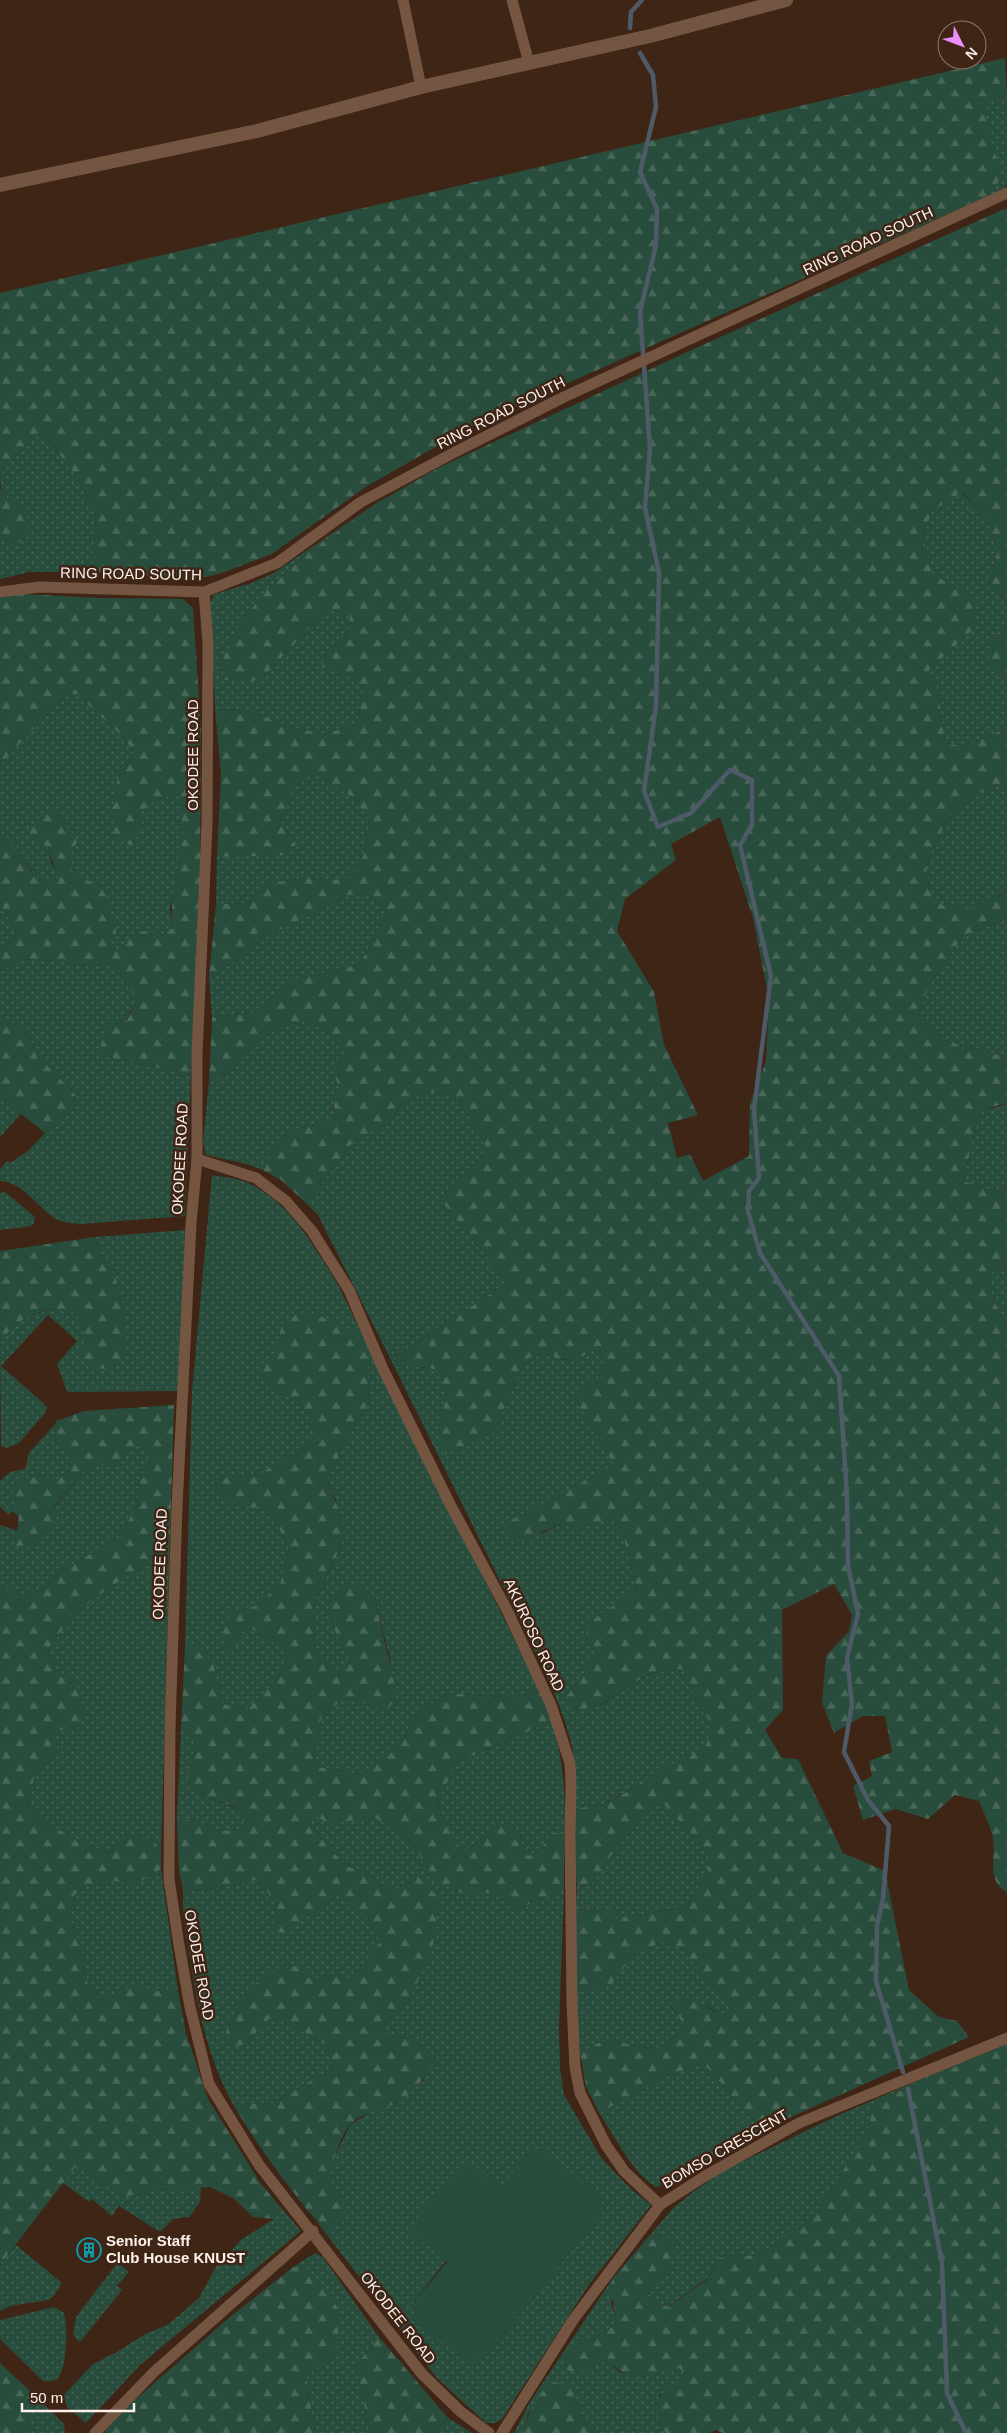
<svg xmlns="http://www.w3.org/2000/svg" width="1007" height="2433" viewBox="0 0 1007 2433" font-family="Arial,sans-serif">
	<defs>
		<pattern id="grass-dots" width="8" height="8" patternUnits="userSpaceOnUse" patternTransform="scale(1.25)"><rect width="8" height="8" fill="#284d3c"/><path d="M2 2h.1M6 6h.1" fill="none" stroke="#486758" stroke-width="1.8" stroke-linecap="round"/></pattern>
		<pattern id="forest-firs" width="22" height="20" patternUnits="userSpaceOnUse" patternTransform="scale(1.25)"><rect width="22" height="20" fill="#284d3c"/><path d="M5 1l3.5 6h-7zM16 11l3.5 6h-7z" fill="#486758"/></pattern>
	</defs>
	<rect width="100%" height="100%" fill="#3f2515"/>
	<g fill="url(#grass-dots)" fill-rule="evenodd">
		<path d="M1007,95V185L1003,190L986,197L996,187L982,103Z"/>
		<path d="M37,434L49,440L78,479L96,517L92,572H29L0,579V539L16,544L28,535L21,507C4,498 0,494 0,475Z"/>
		<path d="M961,492L984,516L998,549L989,584L1007,604V631L991,634L996,676L1007,675V728L961,747L945,742L938,690L929,676V670L976,627L958,588L932,574L923,537L932,511Z"/>
		<path d="M375,504L308,553L264,592L267,673L328,608L350,616L346,638L325,651L346,675L364,689L357,724L325,734L291,727L246,710L215,709L210,603L214,594L249,584L274,573Z"/>
		<path d="M68,694H77L126,740L134,754L117,781L139,814L154,800L178,794L185,823L180,863L170,909L173,928L163,934C143,928 129,937 118,954L111,942L116,933L105,913L72,872V849L40,841L49,849L51,863L58,874L59,882C36,885 34,874 23,857C19,850 12,844 7,838L0,841V765L60,700Z"/>
		<path d="M317,774L354,798L370,821L363,857L346,880L305,878L270,883L247,903L216,904L217,857L288,854L296,844L281,822L296,786Z"/>
		<path d="M1007,782V890L970,909L943,905L929,891L926,864L946,822L970,797Z"/>
		<path d="M367,894L387,912L360,964L340,970L299,978L279,991L252,1013L212,1017L209,976L245,956L262,938L317,912L346,895Z"/>
		<path d="M0,903L16,931L14,938L0,947Z"/>
		<path d="M1007,918V1060L999,1055L942,1040L917,1017L929,986L963,936Z"/>
		<path d="M17,959L59,961L91,967L109,961L114,965L137,1001L104,1056L191,1075L185,1216L81,1224C72,1223 62,1223 54,1218C37,1206 22,1182 0,1181V1169L7,1161L10,1163L28,1151L45,1133L60,1122L75,1094L38,1056L30,1038L6,1018L0,1016V971L12,966Z"/>
		<path d="M308,1021L331,1034L347,1057L334,1076L340,1087L333,1107L335,1119L303,1127L276,1140L263,1170L243,1163L206,1155L203,1142L209,1082L233,1069L255,1043L282,1026Z"/>
		<path d="M425,1092L457,1096L487,1149L440,1199L508,1282L392,1359L414,1366L439,1370L447,1393L439,1428L496,1431L509,1395L526,1359L539,1353L565,1360L600,1347L604,1365L598,1379L583,1387L576,1400L614,1465L505,1525L541,1534L564,1522L579,1529L611,1518L623,1535L637,1590L590,1621L585,1637L597,1655L567,1696L577,1710C585,1708 596,1707 604,1703C630,1687 653,1664 685,1670L697,1705L715,1726L705,1746L604,1804L574,1809C582,1759 566,1721 547,1676L391,1360L318,1215L306,1203L353,1142L389,1123L403,1104Z"/>
		<path d="M0,1097L21,1114L0,1137Z"/>
		<path d="M1007,1103V1192L991,1191L964,1181L972,1142L982,1110L998,1107Z"/>
		<path d="M212,1175C222,1177 236,1178 246,1182C290,1202 312,1243 337,1283L539,1689L516,1698L447,1693L413,1717L405,1739L382,1762L359,1774L313,1766L322,1715L346,1698L386,1710L390,1659L374,1595L331,1620L351,1662L342,1671L331,1670L316,1655L312,1608L341,1547L337,1503L327,1480L344,1444L369,1402L367,1356L361,1335L282,1324L269,1389L298,1401L313,1423L306,1449L278,1461L260,1475L216,1478L263,1506L277,1524L289,1549L280,1584L256,1606L232,1611L238,1644L241,1632L253,1629L283,1648L286,1666L260,1699L246,1709L223,1704L218,1685L199,1647H185L192,1391Z"/>
		<path d="M5,1192L35,1217L34,1223L31,1226L0,1230V1193Z"/>
		<path d="M185,1230L179,1391L67,1392L57,1364L77,1341L48,1315L1,1366L41,1401L47,1407L46,1412L18,1444L6,1448L1,1446L0,1347C7,1324 34,1311 57,1309C63,1308 71,1312 77,1314L86,1336L115,1276L102,1258L95,1237Z"/>
		<path d="M1007,1262V1326L993,1299L988,1276Z"/>
		<path d="M56,1423L54,1440L73,1462L57,1481L19,1514V1517L12,1511L9,1515L0,1507V1481L10,1472L25,1469L29,1453Z"/>
		<path d="M140,1444L151,1458L140,1478L137,1505L119,1538L65,1568L43,1590L18,1597L0,1582V1525L18,1531L16,1546L53,1509L85,1469L98,1465L121,1466L124,1454Z"/>
		<path d="M170,1540L161,1850L151,1839L114,1844L109,1853L85,1844L41,1820L28,1805L34,1778L57,1748L54,1730L75,1681L56,1670L48,1649L75,1614L107,1589L139,1569Z"/>
		<path d="M552,1721C563,1759 566,1794 564,1833H552L540,1850L528,1856L522,1848L520,1832L494,1827L471,1848L459,1847L441,1817L438,1798L458,1762Z"/>
		<path d="M181,1726L195,1738L189,1786C203,1799 224,1802 242,1811L244,1829L220,1831L195,1820L177,1821Z"/>
		<path d="M661,1801L708,1852V1872L693,1896L676,1909L616,1918L610,1908L595,1912L576,1909L577,1886L590,1885C600,1875 605,1864 613,1853C627,1834 643,1818 661,1801Z"/>
		<path d="M313,1815L352,1819L373,1817L391,1826L417,1849L424,1866L460,1893H492L518,1909L564,1889L559,2027L560,2068L564,2095L602,2159L631,2189L651,2205L588,2286L502,2419L495,2423H486L437,2378L317,2222L328,2229L343,2199L327,2178L334,2157L351,2124L371,2112L395,2104L424,2080L416,2038L394,2037L381,2028L409,2000L394,1891L372,1877L345,1865L317,1834L308,1819ZM531,2150L606,2207L483,2360L478,2356L471,2365L413,2318L418,2311L411,2306Z"/>
		<path d="M161,1869L178,1991L161,1993L134,1986L99,2000L87,1982L82,1952L70,1917L74,1895L88,1885L113,1881L136,1884Z"/>
		<path d="M255,1880L268,1892L277,1908L272,1930L283,1933L342,1893L367,1917L375,1934L382,1941L351,1979L324,1976L313,1981L296,1966L231,2046L250,2043L257,2031L269,2019L287,2023L326,2044L334,2067L273,2103L238,2104L234,2106C208,2060 198,2010 190,1959C186,1935 182,1913 183,1889L208,1890Z"/>
		<path d="M662,1942L680,1947L730,2004L732,2011C714,2018 716,2008 703,2005C693,2002 680,2005 670,2006L685,2026L682,2032L658,2048L641,2047L615,2041L598,2043L580,2053L575,1991L596,1990L634,1954Z"/>
		<path d="M1007,2042V2044L873,2103L868,2132L818,2209L788,2237L756,2255L719,2258L708,2278L667,2307L657,2304L648,2293L653,2282L669,2269L649,2237L638,2250L611,2302L616,2318L614,2326L585,2342L597,2366L605,2360L621,2373L644,2377L662,2368L678,2367L685,2372L680,2380L660,2395C657,2409 656,2423 666,2433H595L583,2420L570,2385L528,2413L524,2433H514L530,2402L613,2278L674,2207L718,2173L841,2114Z"/>
		<path d="M703,2063L762,2130L671,2182L656,2187C632,2173 615,2136 599,2113L668,2076Z"/>
		<path d="M76,2166L123,2197L158,2190L201,2187L200,2202L189,2217L173,2219L160,2232L119,2206L112,2216L92,2199L89,2202L63,2183Z"/>
		<path d="M278,2204L301,2231L140,2365L86,2423L67,2407L64,2395L93,2364L117,2352L145,2334L169,2324L199,2298L216,2267L242,2239L274,2219Z"/>
		<path d="M16,2245L62,2283L53,2297L48,2300L10,2306L0,2311V2265Z"/>
		<path d="M315,2253L323,2257L379,2337L356,2365L370,2433H315L306,2376L337,2352L293,2267Z"/>
		<path d="M118,2262L129,2272L117,2286L122,2290L80,2342L73,2335L76,2317Z"/>
		<path d="M54,2307L63,2312C69,2320 66,2366 60,2375C56,2382 50,2382 43,2381L0,2339V2320Z"/>
		<path d="M27,2388L64,2424L65,2433H29L31,2429L27,2407Z"/>
		<path d="M448,2418L472,2433H435Z"/>
	</g>
	<g fill="url(#forest-firs)" fill-rule="evenodd">
		<path d="M1005,58L1007,95L982,103L1001,176L996,187L986,197L478,423L367,486L272,554L222,573L192,580L92,572L96,516L78,479L49,440L37,434L0,475V293Z"/>
		<path d="M1004,209H1007V604L989,584L998,549L984,516L962,492L932,511L923,537L932,574L958,588L975,601L976,627L929,670V676L938,690L945,742L961,747L1007,728V782L970,797L946,822L926,864L929,891L943,905L970,909L1007,890V918L963,936L929,986L917,1017L942,1040L999,1055L1007,1060V1103L982,1110L972,1142L964,1181L991,1191L1007,1192V1262L988,1276L993,1299L1007,1326V1892C984,1880 998,1854 992,1834C989,1823 983,1812 979,1801L955,1795L928,1819L896,1809L863,1820L853,1786L872,1776L869,1761L892,1752L885,1716H863L834,1733L822,1703L826,1656L849,1631L852,1615L834,1584L782,1610L783,1710L765,1730L782,1758L798,1759L843,1853L885,1871L909,1990L939,2017L957,2021L969,2037L762,2130L703,2063L668,2076L599,2113L586,2086L580,2053L598,2043L615,2041L641,2047L658,2048L682,2032L685,2026L670,2005L677,1998C681,1998 686,1997 690,1998C708,2002 712,2019 732,2011L730,2004L680,1947L662,1942L634,1954L611,1985L596,1990L575,1991L576,1909L595,1912L610,1908L616,1918L676,1909L693,1896L708,1871V1852L661,1801C643,1818 627,1834 613,1853C605,1864 600,1876 590,1885L577,1886L574,1854V1809L604,1804L628,1791L656,1772L705,1746L715,1726L697,1705L685,1670C652,1664 630,1687 603,1703C596,1707 585,1708 577,1710L567,1696L597,1655L585,1637L590,1621L637,1590L623,1535L611,1519L579,1529L564,1522L525,1540L514,1537L504,1524L614,1465L576,1400L583,1387L598,1379L604,1365L600,1347C588,1353 578,1361 564,1359C546,1357 544,1351 526,1359L509,1395L496,1431L444,1455L439,1428L447,1393L439,1370L414,1366L391,1360L508,1282L440,1199L487,1149L457,1096L425,1092L403,1104L389,1123L353,1142L306,1203L281,1180L263,1170L275,1140L303,1127L335,1119C333,1106 333,1097 340,1087L334,1076V1067L347,1057L331,1034L308,1021L282,1026L255,1043L233,1069L209,1082L212,1017L252,1013L279,991L299,978L340,970L360,964L387,912L367,894L346,895L317,912L262,938L245,956L209,976L216,904L247,903L270,883L305,878L346,880L363,857L370,821L354,798L317,774L296,786L281,822L296,844L288,855L217,857L221,773L215,709L246,710L291,727L325,734L357,724L364,689L346,675L322,667L325,651L346,638L350,616L328,608L267,673L252,682L225,680L221,665L234,633L264,592L308,553L375,504L438,468L685,353ZM720,817L753,918L769,999L766,1061L750,1104L749,1156L703,1181L690,1154L677,1158L668,1123L698,1115L664,1045L654,992L617,931L625,899L676,860L671,844Z"/>
		<path d="M0,488C11,513 29,495 28,535L16,544L0,539Z"/>
		<path d="M24,594L98,598L183,599L193,608L201,729L200,863L191,1075L104,1056L99,1051L109,1023L127,1020L137,1001L114,965L109,961L91,967L59,961L17,959L12,966L0,971V947L14,938L16,931L0,903V841L7,838C31,854 24,886 59,882C57,870 51,861 49,849L30,834L31,826L48,811H61L66,824L65,827L70,828L78,841L72,849V872C92,888 96,873 110,904L105,913L115,920L116,933L111,942L118,953C132,933 138,927 163,934L173,928C166,881 194,844 177,794L154,800L139,814L142,830L131,846L115,837L112,810L117,781L134,754L126,740L77,694H68L60,700L0,765V598Z"/>
		<path d="M1007,631V675L996,676L988,657L991,634Z"/>
		<path d="M0,1016L6,1018L30,1038L38,1056L75,1094C74,1114 61,1122 45,1133L0,1097Z"/>
		<path d="M95,1237L102,1258L115,1276L126,1315L123,1360L109,1370L89,1366L80,1357L86,1336L77,1314C72,1312 64,1309 58,1309C35,1309 7,1325 0,1347V1251Z"/>
		<path d="M299,1312L329,1319L362,1335L367,1356L369,1402L344,1444L327,1480L344,1523L341,1546L312,1608L316,1655L331,1670H342L351,1662C337,1634 316,1607 346,1582L363,1585L374,1595L396,1691L394,1702L386,1710L346,1698L322,1715L313,1766L359,1774L382,1762L405,1739L413,1717L447,1693L516,1698L539,1689L552,1721L458,1762L438,1799L441,1817L459,1847L471,1848L494,1827L509,1823L520,1832L522,1848L528,1856L540,1850L552,1833H564V1889L518,1909L492,1893H460L442,1884L424,1866L417,1849L391,1826L373,1817L331,1824L313,1815L308,1819L317,1834L345,1865L372,1877L394,1891L418,1877L439,1898L432,1951L409,2000L381,2028L394,2037L416,2038L436,2058C426,2077 415,2092 396,2103C382,2111 361,2112 350,2125C340,2137 332,2163 328,2178L343,2199V2221L328,2230C314,2220 304,2206 294,2193C272,2165 252,2136 234,2106L238,2104L273,2103L334,2067L326,2044L287,2023L269,2019L257,2031L250,2043L231,2047L226,2032C238,2000 258,1969 296,1966L313,1981L324,1976L351,1979L381,1941L375,1934L367,1917L342,1893L284,1933L271,1931L277,1908L268,1892L255,1880L208,1890L183,1889L179,1871L177,1821L195,1820L220,1831L244,1829L242,1811C224,1801 203,1799 189,1786L195,1738L181,1726L185,1647H199L213,1663L223,1704L246,1709L260,1699L286,1666L283,1648L253,1629L241,1632L238,1644L232,1650L224,1648V1626L232,1611L256,1606L280,1584L289,1549L277,1524L263,1506C241,1511 230,1503 213,1490L216,1478L260,1475L278,1461L306,1449L313,1423L298,1401L269,1389L260,1371L275,1353L282,1324Z"/>
		<path d="M174,1405L170,1540L139,1569L107,1589L75,1614L48,1649L56,1670L75,1681L85,1712L77,1729L55,1730L57,1748L34,1778L28,1805L41,1820L85,1844L109,1853L114,1844L126,1835L151,1839L161,1850V1869L136,1884L113,1881L88,1885L74,1895L70,1917L82,1952L87,1982L99,2000L134,1985L161,1992L178,1991L186,2033L208,2099L261,2184L278,2204L274,2219L253,2217L233,2198L210,2187L158,2190L123,2197L76,2166L0,2265V1582L18,1597L43,1590L65,1568L119,1538L137,1505L140,1478L151,1458L140,1444L124,1454L121,1467L98,1465L85,1469L53,1508L58,1516L36,1544L16,1546L19,1514L11,1488L36,1473L57,1481L73,1462L54,1440L56,1421L84,1411Z"/>
		<path d="M1007,2044V2433H723L716,2430L709,2433H666C649,2416 658,2386 680,2380L685,2373L678,2367C661,2368 648,2377 632,2379L605,2360C591,2370 581,2378 566,2369L563,2359L578,2341L585,2342L614,2326L616,2318L610,2284L649,2236L665,2235L675,2244L669,2269L653,2282L648,2293L657,2304L668,2307L708,2279L719,2258L756,2255L788,2237L818,2209L868,2132L873,2103Z"/>
		<path d="M293,2267C313,2271 333,2291 338,2312C340,2324 337,2340 337,2352L306,2376L315,2433H106V2430L120,2413L230,2317Z"/>
		<path d="M379,2337L448,2418L435,2433H370L356,2365Z"/>
		<path d="M0,2363L27,2388V2407L31,2429L29,2433H0Z"/>
		<path d="M553,2382L570,2385L583,2420L595,2433H524C529,2411 535,2396 553,2382Z"/>
	</g>
	<path fill="#284d3c" d="M531,2150L539,2156L544,2150L603,2198L600,2202L606,2207L483,2360L478,2357L471,2365L412,2318L418,2311L411,2306L447,2262L408,2231L466,2159L501,2187Z"/>
	<g fill="none" stroke-linecap="round" stroke-linejoin="round">
		<g stroke="#4f5a69" stroke-width="4.5">
			<path d="M630,28L631,12L642,0"/>
			<path d="M640,53L653,75L656,107L640,172L657,209L656,245L640,312L650,448L645,508L659,573L656,706L644,791L658,827L691,813L730,770L752,780V825L740,845L771,976L754,1109L759,1178L749,1191L748,1211L760,1253L839,1376L847,1495L848,1565L858,1614L847,1658L852,1704L844,1752L868,1800L889,1826L883,1898L877,1926L876,1981L903,2072"/>
			<path d="M908,2089L942,2263L947,2393L966,2433"/>
		</g>
		<g stroke="#745541" stroke-width="11">
			<path d="M403,0L421,87"/>
			<path d="M512,0L529,63"/>
			<path d="M0,592L39,587L204,592L277,563L361,502L455,452L566,396L1007,193"/>
			<path d="M204,592L208,644L207,824L197,1054V1159L191,1224L177,1506L170,1727L169,1879L179,1945L190,2007L209,2084L259,2165L422,2374L461,2412L489,2433"/>
			<path d="M197,1159L256,1178L286,1201L312,1231L349,1290L383,1369L451,1506L507,1610L551,1705L570,1763L571,1783L570,1833L572,2005L575,2067L580,2093L606,2145L624,2171L660,2205"/>
			<path d="M95,2433L154,2372L313,2231"/>
			<path d="M502,2433L573,2320L660,2205L705,2176L799,2123L1007,2038"/>
		</g>
		<path stroke="#745541" stroke-width="14" d="M0,185L257,131L421,87L650,36L786,0"/>
	</g>
	<defs>
		<g id="building-ring" transform="scale(1.25)"><circle r="9.5" fill="#3f2515" stroke="#0f9aa8" stroke-width="1.5"/><path d="M-4-6H4V6H1V3H-1V6H-4ZM-2.5-4.3h1.7v1.8h-1.7ZM.8-4.3h1.7v1.8H.8ZM-2.5-1h1.7V.8h-1.7ZM.8-1h1.7V.8H.8Z" fill="#0f9aa8"/></g>
	</defs>
	<g fill-rule="evenodd">
		<use href="#building-ring" x="89" y="2250"/>
	</g>
	<g text-anchor="middle" stroke-width="5" stroke-linejoin="round" paint-order="stroke">
		<g font-size="15" fill="#fcf1eb" stroke="#3f2515">
			<text transform="translate(868 241) rotate(-25)" y="5">RING ROAD SOUTH</text>
			<text transform="translate(501 413) rotate(-27)" y="5">RING ROAD SOUTH</text>
			<text transform="translate(131 574) rotate(1)" y="5">RING ROAD SOUTH</text>
			<text transform="translate(193 755) rotate(-90)" y="5">OKODEE ROAD</text>
			<text transform="translate(180 1159) rotate(-87)" y="5">OKODEE ROAD</text>
			<text transform="translate(160 1564) rotate(-88)" y="5">OKODEE ROAD</text>
			<text transform="translate(534 1635) rotate(65)" y="5">AKUROSO ROAD</text>
			<text transform="translate(199 1965) rotate(80)" y="5">OKODEE ROAD</text>
			<text transform="translate(725 2149) rotate(-30)" y="5">BOMSO CRESCENT</text>
			<text transform="translate(398 2318) rotate(52)" y="5">OKODEE ROAD</text>
		</g>
		<g font-size="15" font-weight="bold" fill="#fcf1eb" stroke="#3f2515" text-anchor="start">
			<text x="106" y="2246">Senior Staff<tspan x="106" dy="17">Club House KNUST</tspan></text>
		</g>
	</g>
	<g transform="translate(962 45) rotate(132)"><circle r="24" fill="#3f2515" stroke="#8b776b"/>
	<path d="M0-4L9 19L0 12L-9 19Z" fill="#eb8dfc"/>
	<text y="-8" font-size="14" font-weight="bold" text-anchor="middle" fill="#fcf1eb">N</text>
	</g>
	<path d="M22 2403v8h112v-8" fill="none" stroke="#fcf1eb" stroke-width="2.5"/>
	<text x="30" y="2403" font-size="15" fill="#fcf1eb" stroke="#3f2515" stroke-width="4" paint-order="stroke">50 m</text>
</svg>
